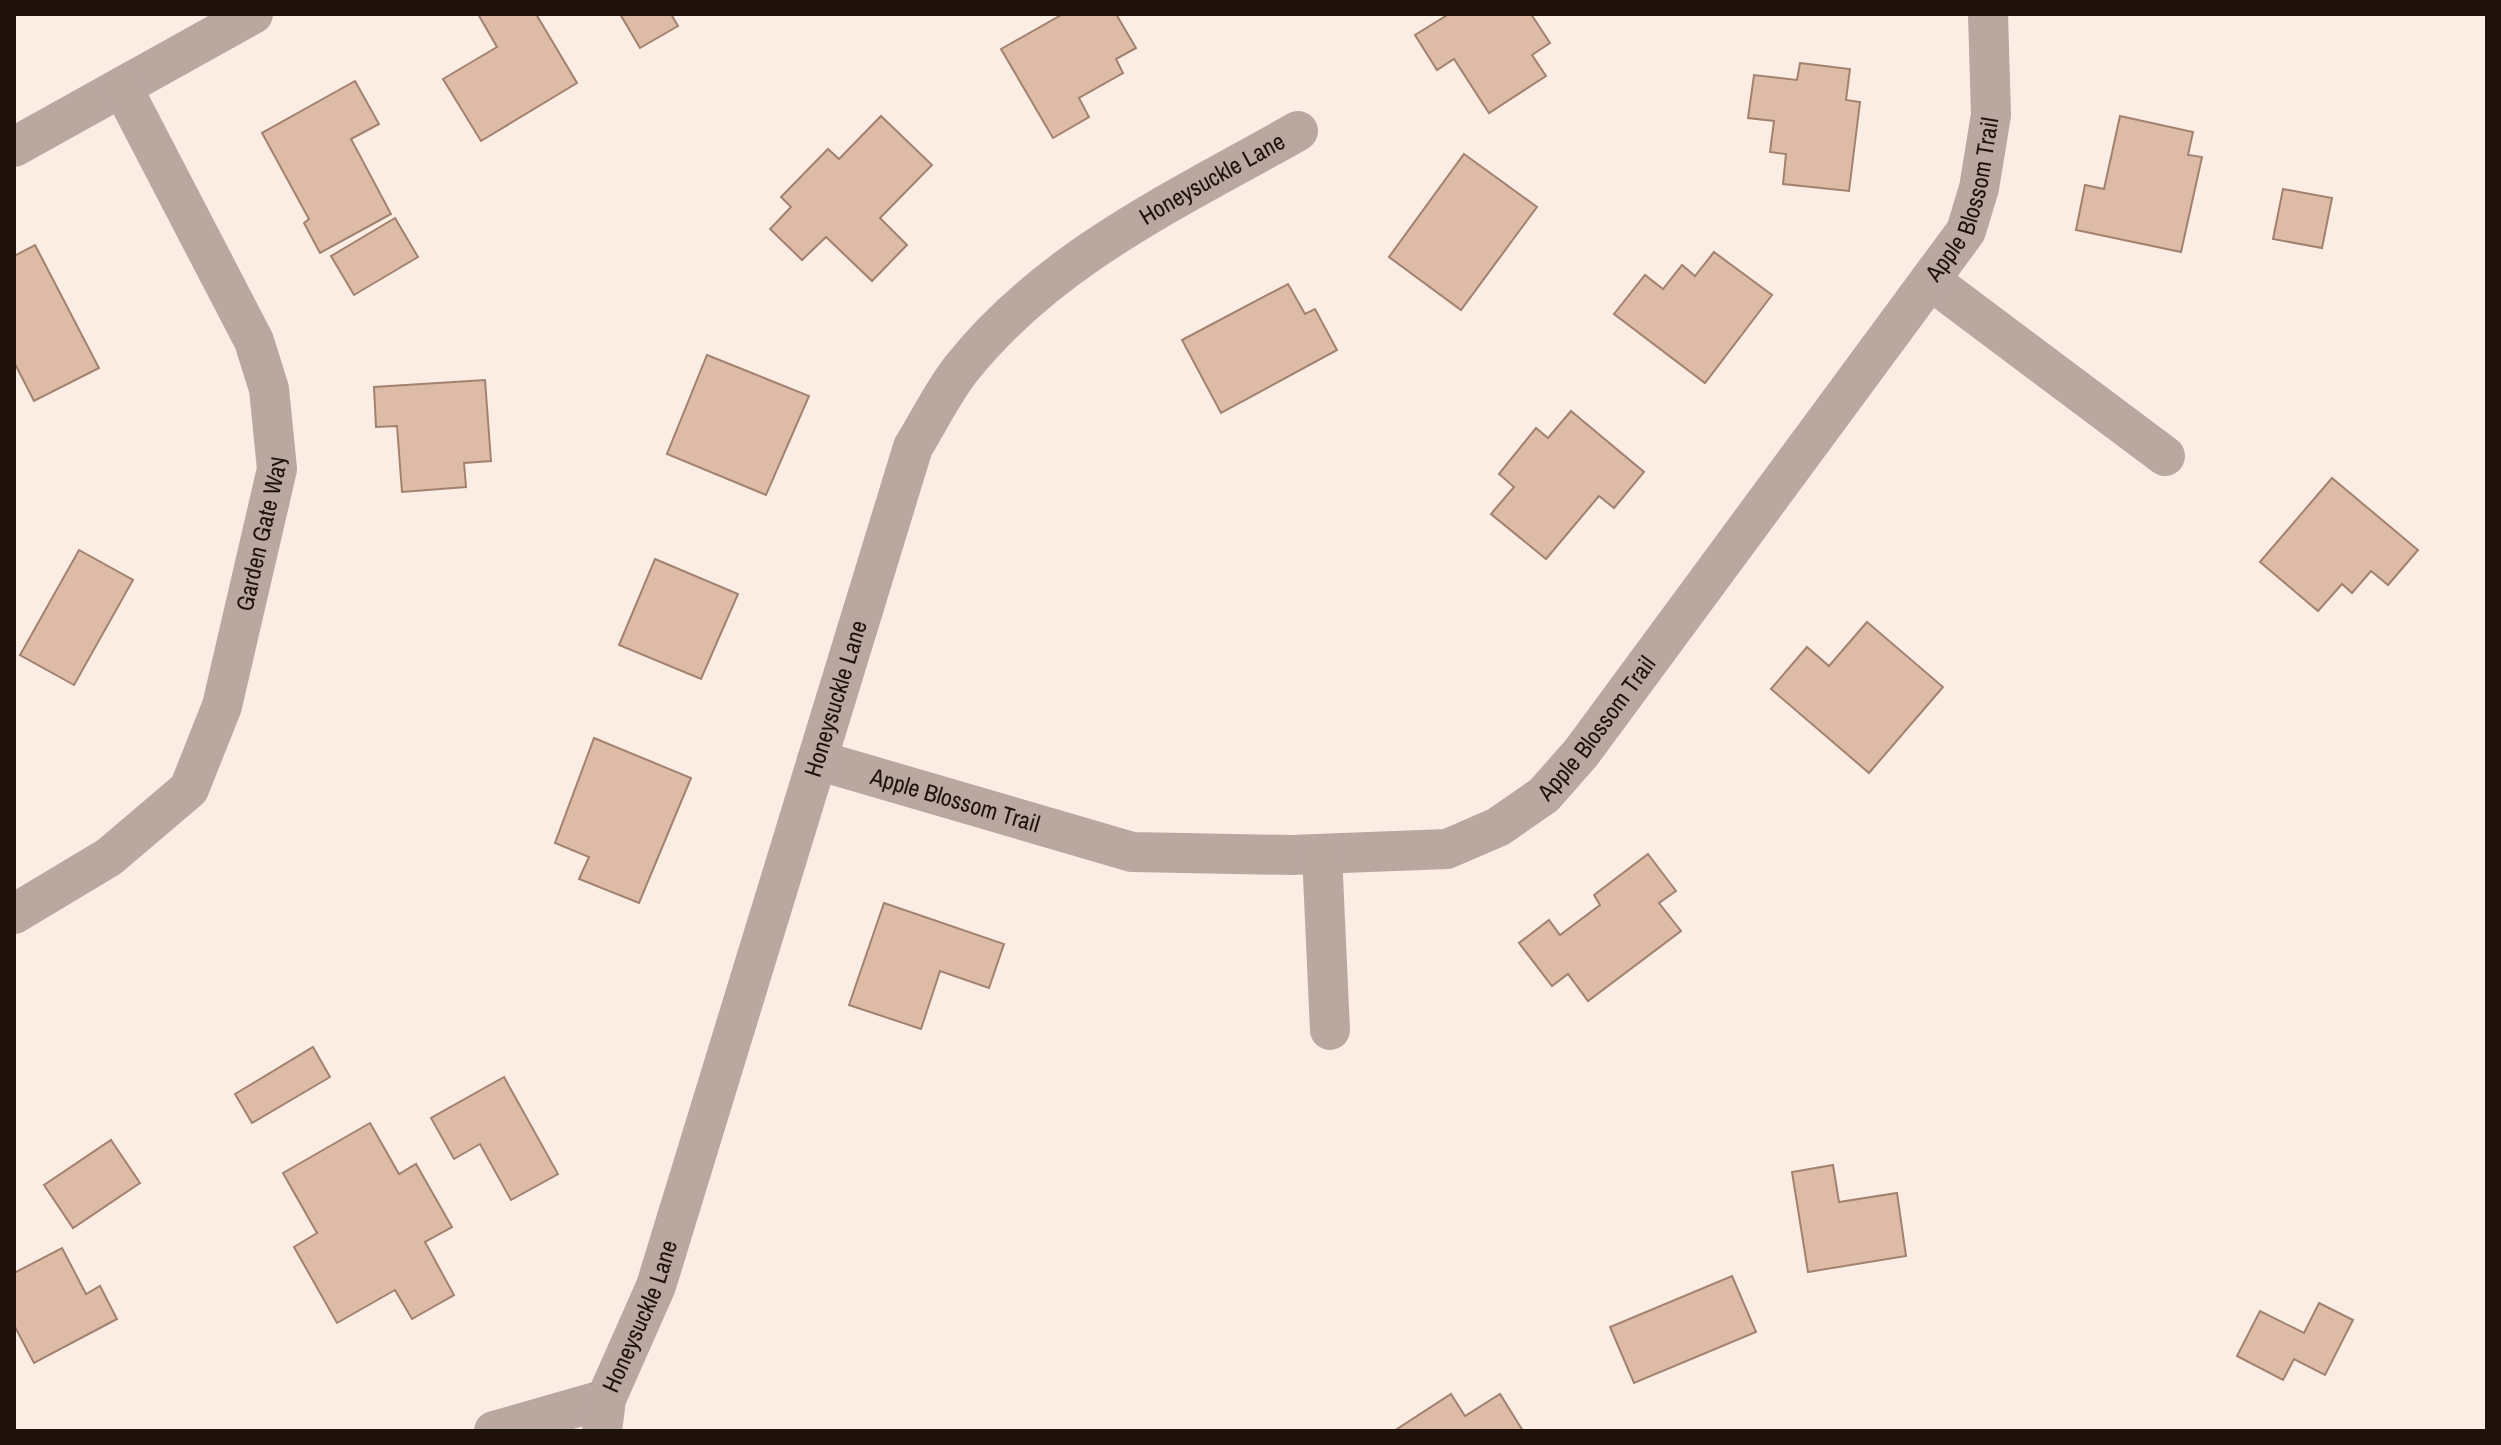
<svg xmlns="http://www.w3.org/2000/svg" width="2501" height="1445" viewBox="0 0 2501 1445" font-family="'Archivo Narrow',sans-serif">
	<rect width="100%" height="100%" fill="#fbede4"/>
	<g fill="#ddbba6" stroke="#a2826f" stroke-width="2">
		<path d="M478,14H536L577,83L481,141L443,79L497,47Z"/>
		<path d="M620,14H671L678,26L640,48Z"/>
		<path d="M1063,14H1116L1136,48L1116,59L1123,73L1079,98L1089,117L1053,138L1001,49Z"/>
		<path d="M1449,14H1531L1550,43L1532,55L1546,76L1489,113L1454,59L1437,70L1415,35Z"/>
		<path d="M1800,63L1850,69L1846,100L1860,102L1849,191L1783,184L1786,154L1770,152L1774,121L1748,118L1754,75L1797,80Z"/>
		<path d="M355,81L379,124L351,139L391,214L320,253L304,223L309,219L262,133Z"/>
		<path d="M881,116L932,165L880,218L907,245L872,281L826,237L802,260L770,229L791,207L781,197L828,149L839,159Z"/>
		<path d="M2120,116L2193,132L2188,155L2202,157L2181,252L2076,230L2085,185L2104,189Z"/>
		<path d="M1464,154L1537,207L1461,310L1389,257Z"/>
		<path d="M2283,189L2332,198L2322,248L2273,239Z"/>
		<path d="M395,218L418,257L354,295L331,256Z"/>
		<path d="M35,245L99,368L34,401L14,362V256Z"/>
		<path d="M1714,252L1772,295L1705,383L1614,314L1645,275L1663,289L1682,265L1695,276Z"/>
		<path d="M1288,284L1305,314L1315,309L1337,350L1221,413L1182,340Z"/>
		<path d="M707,355L809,396L766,495L667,454Z"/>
		<path d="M485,380L491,461L464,463L466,487L402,492L397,426L376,427L374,387Z"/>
		<path d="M1571,411L1644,472L1614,508L1599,496L1546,559L1491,514L1514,487L1499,474L1536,428L1548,438Z"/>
		<path d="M2332,478L2418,550L2388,585L2371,571L2352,593L2342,584L2318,611L2260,562Z"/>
		<path d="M79,550L133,580L74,685L20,655Z"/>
		<path d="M655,559L738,594L701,679L619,645Z"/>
		<path d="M1867,622L1943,687L1869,773L1771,689L1807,647L1829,666Z"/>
		<path d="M594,738L691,778L639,903L579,879L589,857L555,843Z"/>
		<path d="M1648,854L1676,891L1659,903L1681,931L1588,1001L1568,974L1552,986L1519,943L1549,920L1560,935L1600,905L1594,895Z"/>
		<path d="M884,903L1004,944L989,988L940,971L921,1029L849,1005Z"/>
		<path d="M313,1047L330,1077L252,1123L235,1094Z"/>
		<path d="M504,1077L558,1174L511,1200L480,1144L454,1159L431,1118Z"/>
		<path d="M370,1123L399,1174L416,1164L452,1227L425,1242L454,1295L412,1319L395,1290L337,1323L294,1247L317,1233L283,1173Z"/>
		<path d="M111,1140L140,1183L73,1228L44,1185Z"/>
		<path d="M1833,1165L1839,1202L1897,1193L1906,1256L1808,1272L1792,1172Z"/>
		<path d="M62,1248L86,1294L100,1286L117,1319L34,1363L14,1325V1273Z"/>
		<path d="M1732,1276L1756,1332L1634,1383L1610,1327Z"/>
		<path d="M2319,1303L2353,1320L2325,1375L2294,1359L2283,1380L2237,1356L2260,1311L2304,1333Z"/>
		<path d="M1451,1394L1465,1416L1500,1394L1523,1431H1394Z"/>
	</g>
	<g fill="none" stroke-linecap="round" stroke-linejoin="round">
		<g stroke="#b9a7a0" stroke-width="40">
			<path d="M14,147L253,14"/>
			<path d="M1930,280L2165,456"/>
			<path id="s1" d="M817,760L1132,852L1291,855L1447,849L1498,827L1544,795L1581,753L1966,231L1979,188L1991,115L1988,14"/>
			<path d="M1322,854L1330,1030"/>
			<path id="s2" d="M14,914L109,857L189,789L222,706L277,469L269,389L254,341L122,87"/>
			<path d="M494,1431L606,1399"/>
			<path id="s3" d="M602,1431L606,1399L656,1286L913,447C929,421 943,392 961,369C1049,258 1178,199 1298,131"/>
		</g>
	</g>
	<g text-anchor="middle" stroke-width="6" stroke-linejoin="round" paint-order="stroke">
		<g font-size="24" fill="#1e120b" stroke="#fff">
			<text dy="8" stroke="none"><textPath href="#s3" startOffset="1442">Honeysuckle Lane</textPath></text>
			<text dy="8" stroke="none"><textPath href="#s1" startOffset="1488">Apple Blossom Trail</textPath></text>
			<text dy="8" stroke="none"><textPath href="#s2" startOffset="482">Garden Gate Way</textPath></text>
			<text dy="8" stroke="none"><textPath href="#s3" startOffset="770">Honeysuckle Lane</textPath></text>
			<text dy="8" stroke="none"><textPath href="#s1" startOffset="840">Apple Blossom Trail</textPath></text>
			<text dy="8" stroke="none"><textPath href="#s1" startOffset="144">Apple Blossom Trail</textPath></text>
			<text dy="8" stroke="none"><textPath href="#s3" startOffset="122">Honeysuckle Lane</textPath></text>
		</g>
	</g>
	<rect width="2501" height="1445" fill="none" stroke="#1e120b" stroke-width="32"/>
</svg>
